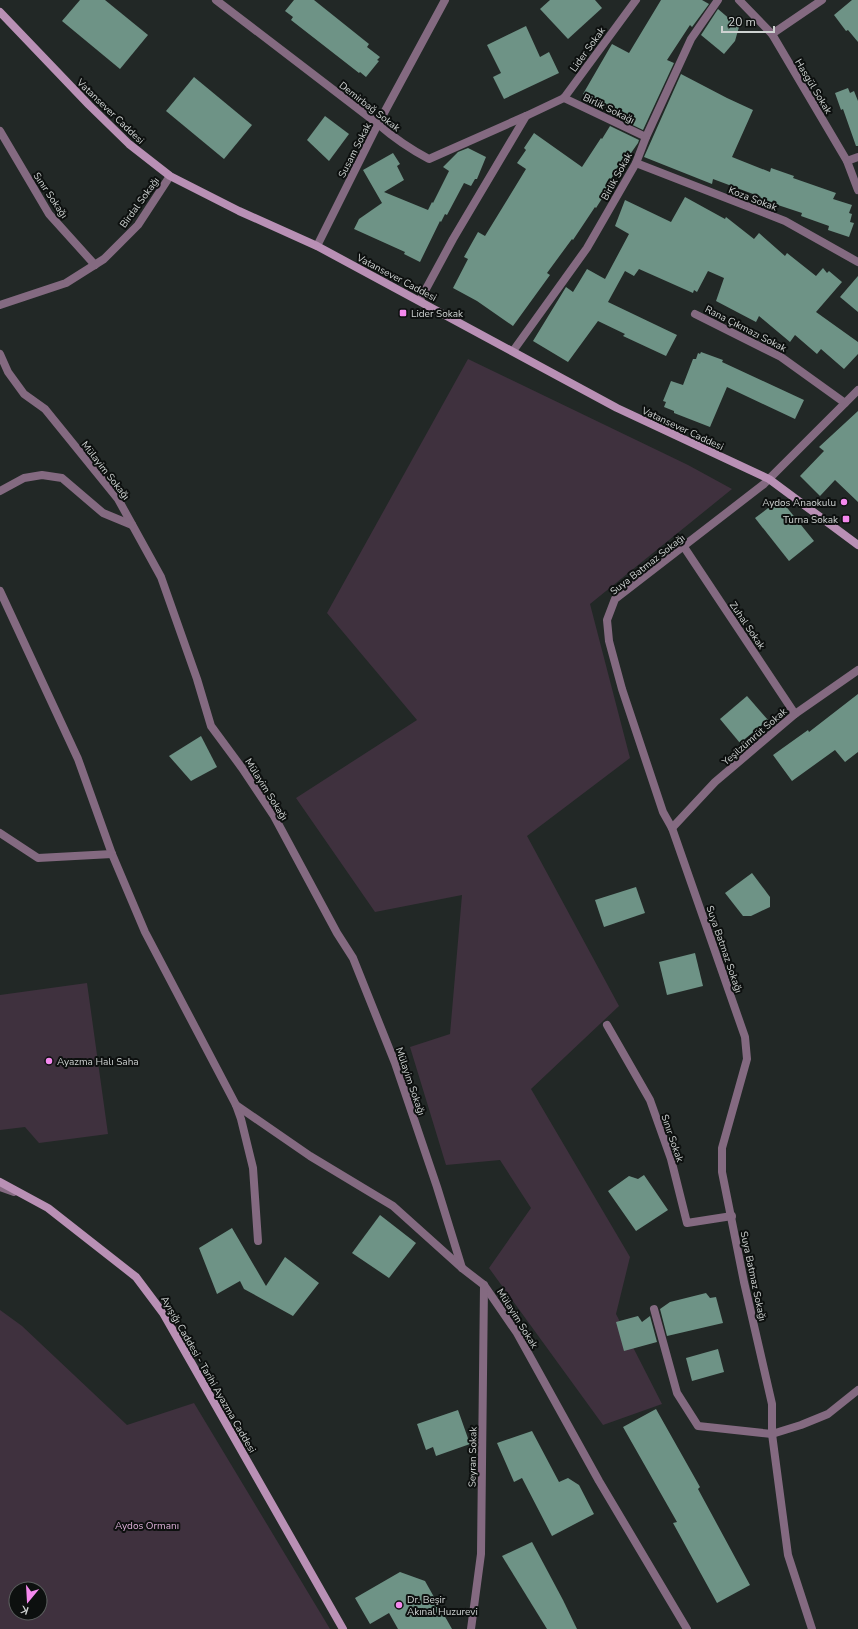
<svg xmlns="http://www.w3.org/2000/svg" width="858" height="1629" viewBox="0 0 858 1629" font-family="'Nunito Sans',sans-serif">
	<rect width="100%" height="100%" fill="#222826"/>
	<g fill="#3f313e" fill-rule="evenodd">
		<path d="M468,359L688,465L732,489L590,604L630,758L527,836L619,1006L531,1089L630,1257L616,1314L662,1404L603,1425L489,1268L531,1208L500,1160L446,1165L410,1047L450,1034L462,895L375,912L296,798L417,720L327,613Z"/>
		<path d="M87,983L108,1134L39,1143L25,1127L0,1130V995Z"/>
		<path d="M0,1310L22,1326L127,1425L194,1403L330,1629H0ZM16,1589H40V1613H16Z"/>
	</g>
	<g fill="#6e9386">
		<path d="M80,0H105L148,35L120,69L62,21Z"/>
		<path d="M294,0H314L369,44L367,47L380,57L377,60L379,61L366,77L360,72L359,73L291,20L293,17L285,11Z"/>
		<path d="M550,0H595L602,8L568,39L540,9Z"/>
		<path d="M661,0H702L709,4L692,27L690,25L667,60L674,63L643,130L616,117L618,114L583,94L612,44L629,53Z"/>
		<path d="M852,0H858V42L848,30L846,31L834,15Z"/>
		<path d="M718,9L739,27L735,41L724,54L701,35Z"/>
		<path d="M526,26L540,57L549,52L559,73L504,99L493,77L501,73L487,45Z"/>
		<path d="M681,74L727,98L753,110L732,157L770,172L771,168L794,176L793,178L836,193L833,199L852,205L849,213L852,214L850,222L854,223L849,237L828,230L829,226L801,216L802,213L760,199L761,197L713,179L712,184L644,157Z"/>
		<path d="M194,77L252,125L224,159L166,111Z"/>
		<path d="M848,88L850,93L854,91L858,101V146H856L843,109L841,110L835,93Z"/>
		<path d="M325,116L349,134L329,161L307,140Z"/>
		<path d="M610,126L639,140L638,143L631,153L628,152L608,184L610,186L596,208L595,207L573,240L572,239L547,273L550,275L513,326L477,301L453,288L468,259L464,257L478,232L485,236L526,169L517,163L526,150L524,148L534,133L582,167L601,138L602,139Z"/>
		<path d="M468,148L486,157L477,179H475L471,186L464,183L447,215L445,214L441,222L440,221L420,262L404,254L405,252L354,229L359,219L382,203L363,170L393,153L400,164L397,166L404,180L384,192L428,210L432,202L433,203L449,171L443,167L458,152Z"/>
		<path d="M685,197L725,219L726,217L754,239L759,233L785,256L787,253L816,276L823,268L827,273L829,271L842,282L816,312L858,342V354L844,369L821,349L817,354L795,335L790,342L759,316L756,322L716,301L724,278L708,271L697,292L694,290L693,293L639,269L634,276L625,271L608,302L677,335L666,356L623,336L625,334L598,321L568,362L533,341L566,287L573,292L587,269L605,279L629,234L615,226L625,200L671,222Z"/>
		<path d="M858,276V312L840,297Z"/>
		<path d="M701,352L723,360L722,362L804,400L795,419L727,387L710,427L674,413V411L664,407L666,402L663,401L671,381L683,385L693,359H696L698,353L700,354Z"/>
		<path d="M858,411V502L835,480L820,496L800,476L824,451L819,447Z"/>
		<path d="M780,499L814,541L789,561L755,518Z"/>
		<path d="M858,694V752L845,762L835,750L792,781L773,755L808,730L809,732Z"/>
		<path d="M747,696L768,720L740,743L720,719Z"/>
		<path d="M201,736L217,767L191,781L169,756Z"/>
		<path d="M752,873L770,897V907L751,916H743L725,893Z"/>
		<path d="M636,887L645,913L604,927L595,900Z"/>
		<path d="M695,953L703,986L667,995L659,962Z"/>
		<path d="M644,1175L668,1210L636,1231L608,1191L629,1176L638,1179Z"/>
		<path d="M380,1215L416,1243L389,1278L352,1253Z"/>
		<path d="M232,1228L266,1286L285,1257L319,1283L293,1316L244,1289L240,1281L217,1294L199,1248Z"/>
		<path d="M706,1293L710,1298L716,1297L723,1323L667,1336L660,1309L670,1302Z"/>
		<path d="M638,1316L642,1322L650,1316L657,1342L624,1351L616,1322Z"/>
		<path d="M718,1349L724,1372L692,1381L686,1358Z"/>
		<path d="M656,1409L700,1487L698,1489L750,1585L717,1603L673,1523L677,1522L623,1427Z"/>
		<path d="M458,1410L470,1444L436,1456L433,1447L426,1450L417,1424Z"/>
		<path d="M532,1431L559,1482L568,1478L579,1485L594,1514L552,1536L522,1478L514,1482L497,1443Z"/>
		<path d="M532,1542L563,1600L577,1629H547L502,1556Z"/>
		<path d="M400,1572L425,1581L452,1629H398L389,1613L370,1624L355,1598Z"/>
	</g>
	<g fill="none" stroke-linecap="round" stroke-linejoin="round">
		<g stroke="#846a81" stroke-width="8">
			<path d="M216,0L378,124C394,138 410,149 429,159L526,116"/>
			<path d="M739,0L772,34L847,161L858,190"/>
			<path d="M772,34L822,0"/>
			<path d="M564,98L646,137"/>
			<path d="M0,131L49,214L95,265"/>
			<path d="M847,161L858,157"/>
			<path d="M636,163L785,221L858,262"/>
			<path d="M317,246L378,124L445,0"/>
			<path d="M420,300L453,239L526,116L564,98L636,0"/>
			<path d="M0,305L66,283L104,259L138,225L170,176"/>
			<path d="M695,314L781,357L845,403"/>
			<path d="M513,351L587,248L636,163L646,137L691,39L718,0"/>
			<path d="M0,354L8,372L24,394L45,409L118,499L161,577L197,679L211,726L242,768L274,816L337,933L353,958L395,1063L437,1187L462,1268"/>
			<path d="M0,491L24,478L42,475L62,478L103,513L132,525"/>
			<path d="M684,547L795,714"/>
			<path d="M0,591L78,759L112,854L145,932L236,1105L241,1119L253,1168L258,1241"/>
			<path d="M672,828L715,782L795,714L858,670"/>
			<path d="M0,833L38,858L112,854"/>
			<path d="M607,1025L650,1100L671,1159L687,1223L732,1216"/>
			<path d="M236,1105L310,1156L393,1206L462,1268L484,1285L517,1333L599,1481L687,1629"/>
			<path d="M0,1187L14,1192"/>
			<path d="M654,1309L677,1393L698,1426L772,1434L801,1425L828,1414L858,1390"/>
			<path d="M471,1629L481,1554L484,1285"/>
			<path d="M812,1629L788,1555L772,1434V1404L744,1282L722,1172V1148L747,1059L745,1037L672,828L663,812L622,689L609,641L607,620L615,599L764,484L858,390"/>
		</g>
		<g stroke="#b990b5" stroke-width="8">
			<path d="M0,12L89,105L129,144L170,176L239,211L317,246L617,408L769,479L858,545"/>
			<path d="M0,1182L48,1208L136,1277L163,1313L343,1629"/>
		</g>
	</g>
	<g fill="#f589ee" stroke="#0d100f" stroke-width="1.5">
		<rect x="399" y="309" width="8" height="8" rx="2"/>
		<circle cx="844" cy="502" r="4"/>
		<rect x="842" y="515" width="8" height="8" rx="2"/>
		<circle cx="49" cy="1061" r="4"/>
		<circle cx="399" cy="1605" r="4"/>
	</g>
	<g text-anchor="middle" stroke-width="4" stroke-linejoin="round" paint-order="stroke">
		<g font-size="10" fill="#ced2d1" stroke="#0d100f">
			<text transform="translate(587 49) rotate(-54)" y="4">Lider Sokak</text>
			<text transform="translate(814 86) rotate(59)" y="4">Hasgül Sokak</text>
			<text transform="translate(370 106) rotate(38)" y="4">Demirbağ Sokak</text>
			<text transform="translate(609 108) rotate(26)" y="4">Birlik Sokağı</text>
			<text transform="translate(111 111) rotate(44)" y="4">Vatansever Caddesi</text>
			<text transform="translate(354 150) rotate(-63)" y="4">Susam Sokak</text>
			<text transform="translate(616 176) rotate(-61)" y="4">Birlik Sokak</text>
			<text transform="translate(51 195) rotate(56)" y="4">Sınır Sokağı</text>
			<text transform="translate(753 198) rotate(21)" y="4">Koza Sokak</text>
			<text transform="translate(139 202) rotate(-54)" y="4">Birdal Sokağı</text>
			<text transform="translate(397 277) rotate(28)" y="4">Vatansever Caddesi</text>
			<text transform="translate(746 328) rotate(27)" y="4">Rana Çıkmazı Sokak</text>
			<text transform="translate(683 428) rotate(25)" y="4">Vatansever Caddesi</text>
			<text transform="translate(106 470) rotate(52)" y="4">Mülayim Sokağı</text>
			<text transform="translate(647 564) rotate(-38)" y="4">Suya Batmaz Sokağı</text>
			<text transform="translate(748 625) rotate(56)" y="4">Zuhal Sokak</text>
			<text transform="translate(754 736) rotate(-41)" y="4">Yeşilzümrüt Sokak</text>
			<text transform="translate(267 789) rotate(58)" y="4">Mülayim Sokağı</text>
			<text transform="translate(725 949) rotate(71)" y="4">Suya Batmaz Sokağı</text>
			<text transform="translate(411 1081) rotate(71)" y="4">Mülayim Sokağı</text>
			<text transform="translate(673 1138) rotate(71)" y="4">Sınır Sokak</text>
			<text transform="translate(754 1276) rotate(78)" y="4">Suya Batmaz Sokağı</text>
			<text transform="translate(518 1318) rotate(58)" y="4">Mülayim Sokak</text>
			<text transform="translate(209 1374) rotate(60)" y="4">Ayışığı Caddesi - Tarihi Ayazma Caddesi</text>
			<text transform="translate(472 1457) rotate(-89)" y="4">Seyran Sokak</text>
		</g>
		<g font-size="10" fill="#ced2d1" stroke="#0d100f" text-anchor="start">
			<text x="411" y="317">Lider Sokak</text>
			<text x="836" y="506" text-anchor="end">Aydos Anaokulu</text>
			<text x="838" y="523" text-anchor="end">Turna Sokak</text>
			<text x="57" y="1065">Ayazma Halı Saha</text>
			<text x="407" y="1603">Dr. Beşir<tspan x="407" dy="12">Akınal Huzurevi</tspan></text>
		</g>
		<g font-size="10" fill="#dcaed7" stroke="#0d100f">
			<text x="147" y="1529">Aydos Ormanı</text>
		</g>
	</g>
	<g transform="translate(28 1601) rotate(198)"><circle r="19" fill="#0d100f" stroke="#5a5e5d"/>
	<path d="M0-3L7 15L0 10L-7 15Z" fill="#f589ee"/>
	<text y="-6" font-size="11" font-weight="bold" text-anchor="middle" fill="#ced2d1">K</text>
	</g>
	<path d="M722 26v6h52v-6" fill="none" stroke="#ced2d1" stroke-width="2"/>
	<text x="728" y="26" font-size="12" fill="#ced2d1" stroke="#0d100f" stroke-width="3" paint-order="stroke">20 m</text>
</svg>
